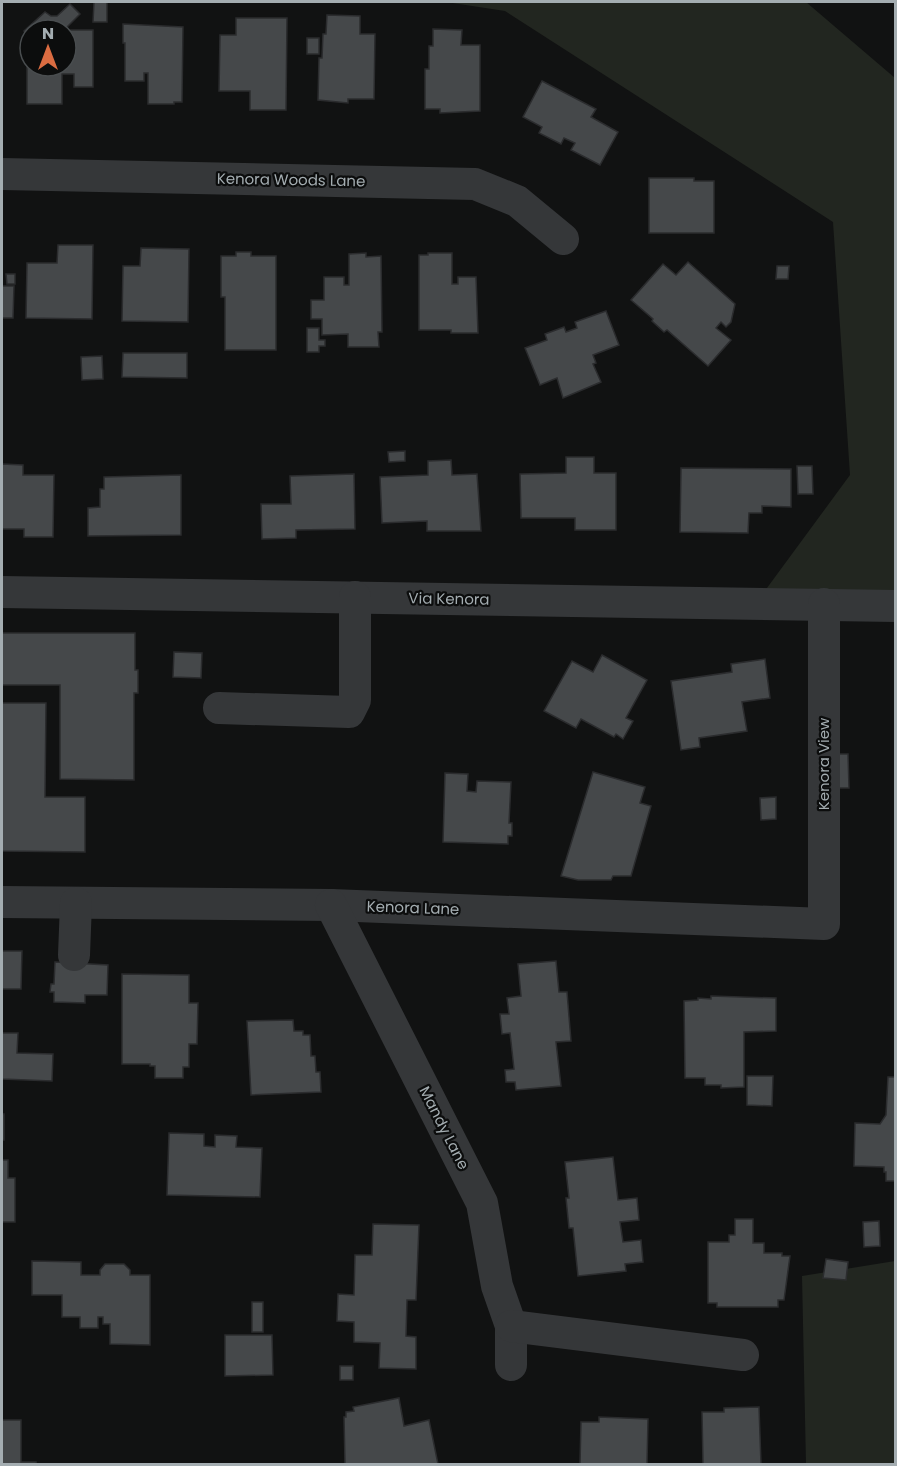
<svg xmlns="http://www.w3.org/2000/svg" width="897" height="1466" viewBox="0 0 897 1466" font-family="Poppins,sans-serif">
	<rect width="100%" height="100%" fill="#111212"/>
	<g fill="#222620">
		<path d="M446,2H806L895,78V606L756,603L850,475L833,222L505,11Z"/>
		<path d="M895,1261V1464H806L802,1276Z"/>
	</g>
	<g fill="#45484a" stroke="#2b2c2e" stroke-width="1.5">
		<path d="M94,2H107V22H93Z"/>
		<path d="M70,4L80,14L64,30H30V66H66V30H93V87H74V74H62V104H27V34L24,31L45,12L51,16H57Z"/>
		<path d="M327,15L360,16V34H375L374,99H348V103L318,100L319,58H322L323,34H326Z"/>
		<path d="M236,18H287L286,110H250V91H219L220,35H236Z"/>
		<path d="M123,24L183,27L182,102H174V104H148V73H144V81H125V43H123Z"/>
		<path d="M433,29L462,30L461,45H480V111L440,113V109H425V69H429V46H433Z"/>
		<rect x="307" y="38" width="12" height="16"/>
		<path d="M542,81L596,109L591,117L618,132L600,165L571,150L575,143L564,138L561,144L539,133L542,127L523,117Z"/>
		<path d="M649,178H694V181H714V233H649Z"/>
		<path d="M58,245H93L92,319L26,318L27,263H57Z"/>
		<path d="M141,248L189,249L188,322L122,321L123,266H140Z"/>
		<path d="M236,252H251V256H276V350H225V297H221V256H236Z"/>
		<path d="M366,253V257L381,256L382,332H378L379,347H348V334L322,335V319H311V300H324V277H344V285H349V254Z"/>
		<path d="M428,253H452V284H458V277H476L478,333H451V330H419V255H428Z"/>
		<path d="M688,262L735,304L731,322L726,327L721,322L716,328L731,340L708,366L667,330L664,332L652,321L653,319L631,300L663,264L676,275Z"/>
		<path d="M777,266H789L788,279H776Z"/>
		<path d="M6,274H15V284H7Z"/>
		<path d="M2,286H14L13,318H2Z"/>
		<path d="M606,311L619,345L593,355L596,363L593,364L601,382L563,398L557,378L540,385L525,348L547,340L545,334L564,327L566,332L577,328L575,322Z"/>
		<path d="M307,328H319V340H325V346H319V352H307Z"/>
		<path d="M123,353H187V378L122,377Z"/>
		<path d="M102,356L103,379L82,380L81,357Z"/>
		<path d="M405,451V461L389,462L388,452Z"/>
		<path d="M566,457H594V473H616V530H575V518H521L520,474L566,473Z"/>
		<path d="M451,460L452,475L477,474L481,531H427V521L382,523L380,477L428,475V461Z"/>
		<path d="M2,464L23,465V475H54L53,537H24V529H2Z"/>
		<path d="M797,466H812L813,494H798Z"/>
		<path d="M681,468L791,469V507L762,506V513H749L748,533L680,532Z"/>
		<path d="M354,474L355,529L296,530V538L262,539L261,504H291L290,476Z"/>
		<path d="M181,475V535L88,536V508L100,507V489H104V477Z"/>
		<path d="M2,633H135V670H138V693H134V780L60,779V685H2Z"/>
		<path d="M174,652L202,653L201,678L173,677Z"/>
		<path d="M602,655L647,680L626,718L633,721L623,739L616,734L614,737L581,719L576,728L544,711L572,661L593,672Z"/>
		<path d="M765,659L770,698L742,702L747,731L699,738L700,747L681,750L671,681L732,672L731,664Z"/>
		<path d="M2,703H46L45,797H85V852L2,851Z"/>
		<path d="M829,754H848L849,788H829Z"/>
		<path d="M593,772L645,787L640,803L651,806L631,876H613L611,880H578L561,876Z"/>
		<path d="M445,773L468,774L467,791L476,792L477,781L511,782L509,823H512V836H508V844L443,842Z"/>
		<path d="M776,797V819L761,820L760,798Z"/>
		<path d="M2,951H22L21,989H2Z"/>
		<path d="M556,961L559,992H567L571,1041L556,1042L561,1086L516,1090L515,1082H506L505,1070L514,1069L510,1033L502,1034L500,1014H509L507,998L521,996L518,964Z"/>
		<path d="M55,962L108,965L107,995H85V1003L54,1002V992H50L51,984H54Z"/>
		<path d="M122,974L189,975V1003H198L197,1044H189V1067H183V1078H155V1066H150V1064H122Z"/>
		<path d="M711,996L776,998V1031L744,1032V1087L721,1088V1085H705V1078H685L684,1001L698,1000V998L711,999Z"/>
		<path d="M293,1020L294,1031H303V1035H310L311,1056H315L316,1072H320L321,1092L251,1095L247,1021Z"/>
		<path d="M2,1033H18L17,1053L53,1054L52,1081L2,1079Z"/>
		<path d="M747,1076H773L772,1106L747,1105Z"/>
		<path d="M888,1077H896V1181H886V1172H884V1167L854,1166L855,1123L880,1124L886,1115Z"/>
		<rect x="2" y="1114" width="2" height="26"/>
		<path d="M169,1133L204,1134V1146L215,1147V1135L237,1136L236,1147L262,1148L260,1197L167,1195Z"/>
		<path d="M613,1157L618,1200L637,1198L639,1220L620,1222L623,1242L641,1240L643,1262L625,1264L626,1271L578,1276L573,1228H569L566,1198H569L565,1162Z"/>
		<path d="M2,1160H8V1178H15V1222H2Z"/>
		<path d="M735,1219H753V1243H764V1253H782V1256H790L784,1300H778V1307H717V1303H708V1242H729V1235H735Z"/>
		<path d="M879,1221L880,1246L864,1247L863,1222Z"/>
		<path d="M373,1224L419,1225L416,1300H407L406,1336L416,1337V1369L379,1368L380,1343L354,1342V1322L337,1321L338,1294L354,1295L355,1255H372Z"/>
		<path d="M826,1259L848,1262L846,1280L823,1278Z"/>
		<path d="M32,1261L81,1262V1275H100V1270L105,1264H124L130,1270V1275H150V1345L110,1344V1324H103V1317H98V1328H80V1317H62V1295H32Z"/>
		<rect x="252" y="1302" width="11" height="30"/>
		<path d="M225,1335H272L273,1375L225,1376Z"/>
		<rect x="340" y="1366" width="13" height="14"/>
		<path d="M399,1398L404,1426L429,1420L438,1464H345L344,1417H346V1412L354,1411L353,1407Z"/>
		<path d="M759,1407L761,1464H703L702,1412H724V1408Z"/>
		<path d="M599,1417L648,1419L647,1464H580L581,1422H599Z"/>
		<path d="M2,1420H21V1462H36V1464H2Z"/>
	</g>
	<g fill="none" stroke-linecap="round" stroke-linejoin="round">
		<g stroke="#353739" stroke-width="32">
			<path d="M2,174L475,184L517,201L563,239"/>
			<path d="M2,592L896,606"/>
			<path d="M219,708L349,712L355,700V597"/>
			<path d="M2,902L331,905L824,924V604"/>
			<path d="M331,905L482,1203L497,1286L511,1326V1365"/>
			<path d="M74,955L76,903"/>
			<path d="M511,1326L743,1355"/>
		</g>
	</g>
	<g text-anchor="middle" stroke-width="4.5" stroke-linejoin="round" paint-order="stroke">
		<g font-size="15" fill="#a4adb1" stroke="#0c0d0d">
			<text transform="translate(291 180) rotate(1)" y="5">Kenora Woods Lane</text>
			<text transform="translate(449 599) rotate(1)" y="5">Via Kenora</text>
			<text transform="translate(824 764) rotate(-90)" y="5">Kenora View</text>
			<text transform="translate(413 908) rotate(2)" y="5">Kenora Lane</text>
			<text transform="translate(444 1128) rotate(63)" y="5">Mandy Lane</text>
		</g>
	</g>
	<rect width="897" height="1466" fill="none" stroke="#a4adb1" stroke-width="6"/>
	<g transform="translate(48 48)"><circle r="28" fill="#0c0d0d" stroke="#494d4f" stroke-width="1.5"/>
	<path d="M0-4.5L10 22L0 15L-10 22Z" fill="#db6c41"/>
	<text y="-9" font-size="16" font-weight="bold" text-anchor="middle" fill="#a4adb1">N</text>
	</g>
</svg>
